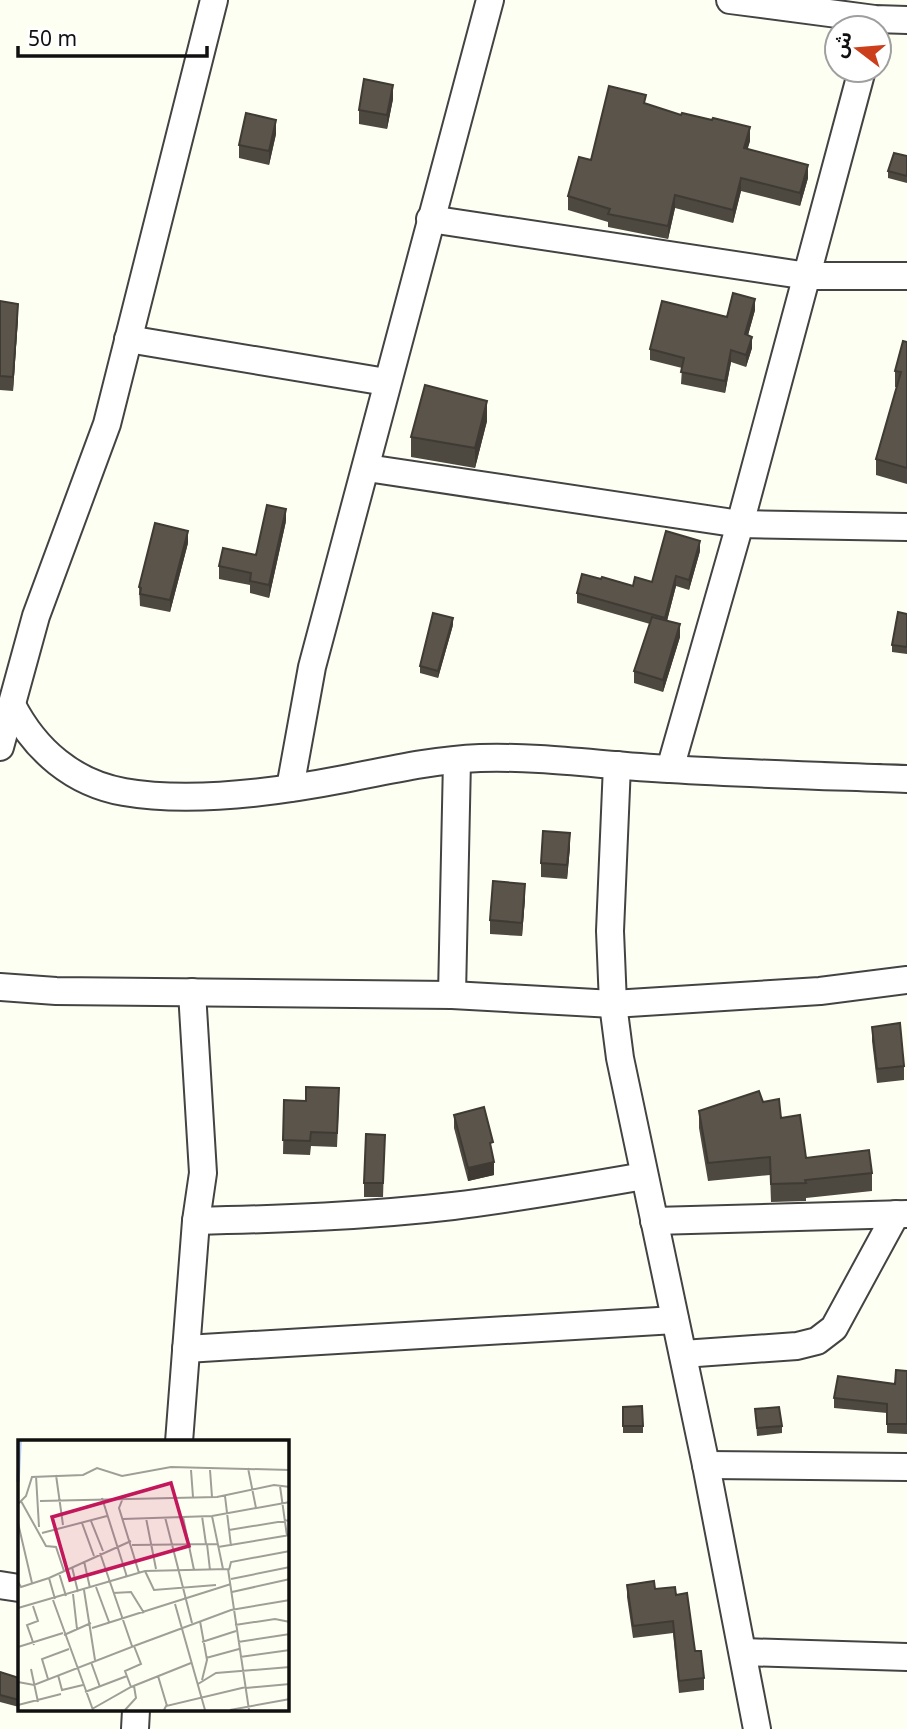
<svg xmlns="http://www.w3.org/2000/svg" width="907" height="1729" viewBox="0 0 907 1729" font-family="Georgia,'Noto Sans Arabic',serif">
	<rect width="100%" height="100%" fill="#fefff3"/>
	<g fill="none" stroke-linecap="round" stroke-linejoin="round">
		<g stroke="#434343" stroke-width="30">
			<g id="minor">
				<path d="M730,0L875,19L907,20"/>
				<path d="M430,219L808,276H907"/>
				<path d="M128,339L386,382"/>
				<path d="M367,468L740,524L907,527"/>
				<path d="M12,705C35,750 73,783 124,792C192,804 277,792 344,779C390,770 433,760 480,758C543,756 606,766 670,769C749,774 828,776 907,779"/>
				<path d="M0,747L36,616L107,424L214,0"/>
				<path d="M617,765L610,931L613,1004L620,1058L706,1465L757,1729"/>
				<path d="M670,769L740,524L862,70"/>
				<path d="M290,788L312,667L490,0"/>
				<path d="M0,987L56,991L452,995L613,1004L820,991L907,980"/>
				<path d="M452,995L457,760"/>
				<path d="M196,1221C282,1219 368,1216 453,1206C517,1198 581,1187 644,1176"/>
				<path d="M654,1221L907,1214"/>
				<path d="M186,1349L675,1320"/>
				<path d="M683,1354L797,1346L817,1341L834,1328L896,1214"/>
				<path d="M179,1442L196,1221L203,1173L192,992"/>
				<path d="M706,1465L907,1467"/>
				<path d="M0,1585L19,1588"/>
				<path d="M743,1652L907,1657"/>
				<path d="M135,1729L136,1710"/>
			</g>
		</g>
		<use href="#minor" stroke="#fff" stroke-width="26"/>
	</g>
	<g fill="#4d4840">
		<path d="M393,99L387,129L359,124V110Z"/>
		<path d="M646,104L750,141L747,149L808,178L800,206L741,191L733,223L675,208L668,239L608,227V222L568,210V196L591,160Z"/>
		<path d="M276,134L269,165L239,158V145Z"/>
		<path d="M907,156V183L888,178V171Z"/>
		<path d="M0,301L18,318L13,391L0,390Z"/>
		<path d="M755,310L748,335L752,348L746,367L731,362L725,393L681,384L682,368L650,360V349L727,317Z"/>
		<path d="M907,342V484L876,475V459L897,387H895V371Z"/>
		<path d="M487,421L475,468L411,457V437Z"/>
		<path d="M286,521L269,598L250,593V585L219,579V566L256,555Z"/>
		<path d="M188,543L170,612L140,606L139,587Z"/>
		<path d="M700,551L689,590L676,586L667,621L680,637L663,692L634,683V671L650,624L577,603V593L601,579L633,586L652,582Z"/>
		<path d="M907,614V654L892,652V645Z"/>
		<path d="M453,625L438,678L420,673V666Z"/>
		<path d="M570,847L567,879L541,877V863Z"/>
		<path d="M525,898L522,936L490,934V920Z"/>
		<path d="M872,1027L904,1066V1080L877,1083L872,1041Z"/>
		<path d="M284,1100L339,1102L337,1147L311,1146L310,1155L283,1154Z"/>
		<path d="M763,1102L806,1158L872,1173V1191L806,1198V1201L771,1202L770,1175L708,1181L699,1128V1111Z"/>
		<path d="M454,1115L493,1155L494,1175L468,1181L454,1128Z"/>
		<path d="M385,1135L383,1197H364V1183Z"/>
		<path d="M907,1371V1434L887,1433V1413L834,1408V1398L895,1384Z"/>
		<path d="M623,1407L643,1426V1433H623Z"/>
		<path d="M755,1409L782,1426V1433L757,1436Z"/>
		<path d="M627,1585L655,1589L695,1651L704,1678V1690L679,1693L673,1633L633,1638L627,1597Z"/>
		<path d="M0,1672L19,1678V1707L0,1702Z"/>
	</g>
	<g fill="#3f3b34">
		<path d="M393,85V99L387,129V115Z"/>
		<path d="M276,120V134L269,165V151Z"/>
		<path d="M750,127V141L744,162V148Z"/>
		<path d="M808,165V178L800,206V193Z"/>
		<path d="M741,178V191L733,223V210Z"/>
		<path d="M675,195V208L668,239V226Z"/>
		<path d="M755,299V310L745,346V334Z"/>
		<path d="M18,304V318L13,391V377Z"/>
		<path d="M752,337V348L746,367V355Z"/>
		<path d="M731,350V362L725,393V381Z"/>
		<path d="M487,401V421L475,468V448Z"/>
		<path d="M286,509V521L269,598V585Z"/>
		<path d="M188,531V543L170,612V600Z"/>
		<path d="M700,541V551L689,590V580Z"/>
		<path d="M676,576V586L665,628V618Z"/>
		<path d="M453,618V625L438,678V671Z"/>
		<path d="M680,624V637L663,692V680Z"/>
		<path d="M570,833V847L567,879V865Z"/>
		<path d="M525,884V898L522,936V923Z"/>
		<path d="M494,1162V1175L468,1181V1168Z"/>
	</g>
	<g fill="#5a544b" stroke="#3f3b34" stroke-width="2">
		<path d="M364,79L393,85L387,115L359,110Z"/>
		<path d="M609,86L646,95L644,103L681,115L682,113L712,120L713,118L750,127L744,148L808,165L800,193L741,178L733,210L675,195L668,226L608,214L610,209L568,196L579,157L591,160Z"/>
		<path d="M246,113L276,120L269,151L239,145Z"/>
		<path d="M894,153L907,156V176L888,171Z"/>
		<path d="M733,293L755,299L745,334L752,337L746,355L731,350L725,381L681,372L684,358L650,349L662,301L727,317Z"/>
		<path d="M0,301L18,304L13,377L0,376Z"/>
		<path d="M903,341L907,342V468L876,459L901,372L895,371Z"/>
		<path d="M425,385L487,401L475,448L411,437Z"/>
		<path d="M267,505L286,509L269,585L250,581L251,573L219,566L223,548L256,555Z"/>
		<path d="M155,523L188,531L170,600L140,594L141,588L139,587Z"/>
		<path d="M666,531L700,541L689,580L676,576L665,618L577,593L582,574L601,579L602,577L633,586L635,577L652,582Z"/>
		<path d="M898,612L907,614V647L892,645Z"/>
		<path d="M433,613L453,618L438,671L420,666Z"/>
		<path d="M652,617L680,624L663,680L634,671Z"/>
		<path d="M543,831L570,833L567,865L541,863Z"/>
		<path d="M493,881L525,884L522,923L490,920Z"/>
		<path d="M900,1023L904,1066L877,1069L872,1027Z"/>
		<path d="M306,1087L339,1088L337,1133L311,1132L310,1141L283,1140L284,1100L306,1101Z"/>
		<path d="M759,1091L763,1102L779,1099L781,1118L800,1115L806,1158L869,1150L872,1173L805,1180L806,1183L771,1184L770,1157L708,1163L699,1111Z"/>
		<path d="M484,1107L493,1142L490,1143L494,1162L468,1168L454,1115Z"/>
		<path d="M366,1134L385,1135L383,1183H364Z"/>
		<path d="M896,1370L907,1371V1424H887V1404L834,1398L838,1376L895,1384Z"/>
		<path d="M642,1406L643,1426H623V1407Z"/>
		<path d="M779,1407L782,1426L757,1428L755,1409Z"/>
		<path d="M654,1581L655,1589L675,1587L676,1595L687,1593L695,1651H701L704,1678L679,1681L673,1621L633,1626L627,1585Z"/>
		<path d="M0,1672L19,1678V1700L0,1695Z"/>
	</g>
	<g transform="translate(18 1440)">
		<rect width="271" height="271" fill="#fefff3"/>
		<path fill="none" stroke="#b3cefb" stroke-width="3.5" d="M0,42L2,1"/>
		<path fill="none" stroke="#9f9f98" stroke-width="2" d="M230,28L238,68M173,30L175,57M192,30L194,57M38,35L45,85M18,36L21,87M262,46L269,96M207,56L213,106M84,58L109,137M105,58L101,68L121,133M3,61L28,106L38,107L46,131M22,61L199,57L256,45L272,47M0,64L8,56L14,37L65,35L79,28L104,36L153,27L272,30M184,76L188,104M194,76L205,129M147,77L174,183M165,77L176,130M128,78L138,129M105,79L194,76L272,62M73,81L85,111M0,83L14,143M64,83L76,116M211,90L272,80M24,93L89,76M189,104L192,130M114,105L199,104M200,107L272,95M82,113L114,206M66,121L72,148M54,127L60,152M211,130L213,122L272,111M127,131L136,150L198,145M41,133L48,156M31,138L37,159M213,139L272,127M0,142L3,147L31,138L113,101M78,147L91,182M66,150L77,220M214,152L272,139M95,153L113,152L126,173M55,154L59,189M35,160L75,270M157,164L187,270M15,166L20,181L9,185L16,205M0,168L127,131L210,129L231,270M182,181L189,220L184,240M217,185L257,179L272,182M74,188L213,144M46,195L73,183M184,202L218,191M220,202L272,194M116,206L213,170L272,160M0,207L45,193M222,217L272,210M188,218L221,209M73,222L82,247M13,229L20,262M40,235L44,250L65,245M140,236L149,266M30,239L24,219L51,209M0,242L16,245L116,206L123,224L107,231L113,247M180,244L198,233L272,227M228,248L272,244M67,252L109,236M0,265L43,254M74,269L113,247L173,223M107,270L118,258L116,246M146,270L148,266L228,247M212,270L272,259"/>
		<path fill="#c2185b" fill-opacity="0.15" stroke="#c2185b" stroke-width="3.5" d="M153,43L171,106L52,140L34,77Z"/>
		<rect width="271" height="271" fill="none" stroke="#101010" stroke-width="3.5"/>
	</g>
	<g transform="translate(858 49) rotate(286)"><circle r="33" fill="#ffffff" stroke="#9f9f9f" stroke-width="2"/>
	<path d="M0-5L12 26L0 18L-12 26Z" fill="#cc3f1c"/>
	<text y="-10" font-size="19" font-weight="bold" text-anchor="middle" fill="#101010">ش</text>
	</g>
	<path d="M18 46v10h189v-10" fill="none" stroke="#101010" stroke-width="3.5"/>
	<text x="28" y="46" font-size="21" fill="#101010" stroke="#ffffff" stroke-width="5" paint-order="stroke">50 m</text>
</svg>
